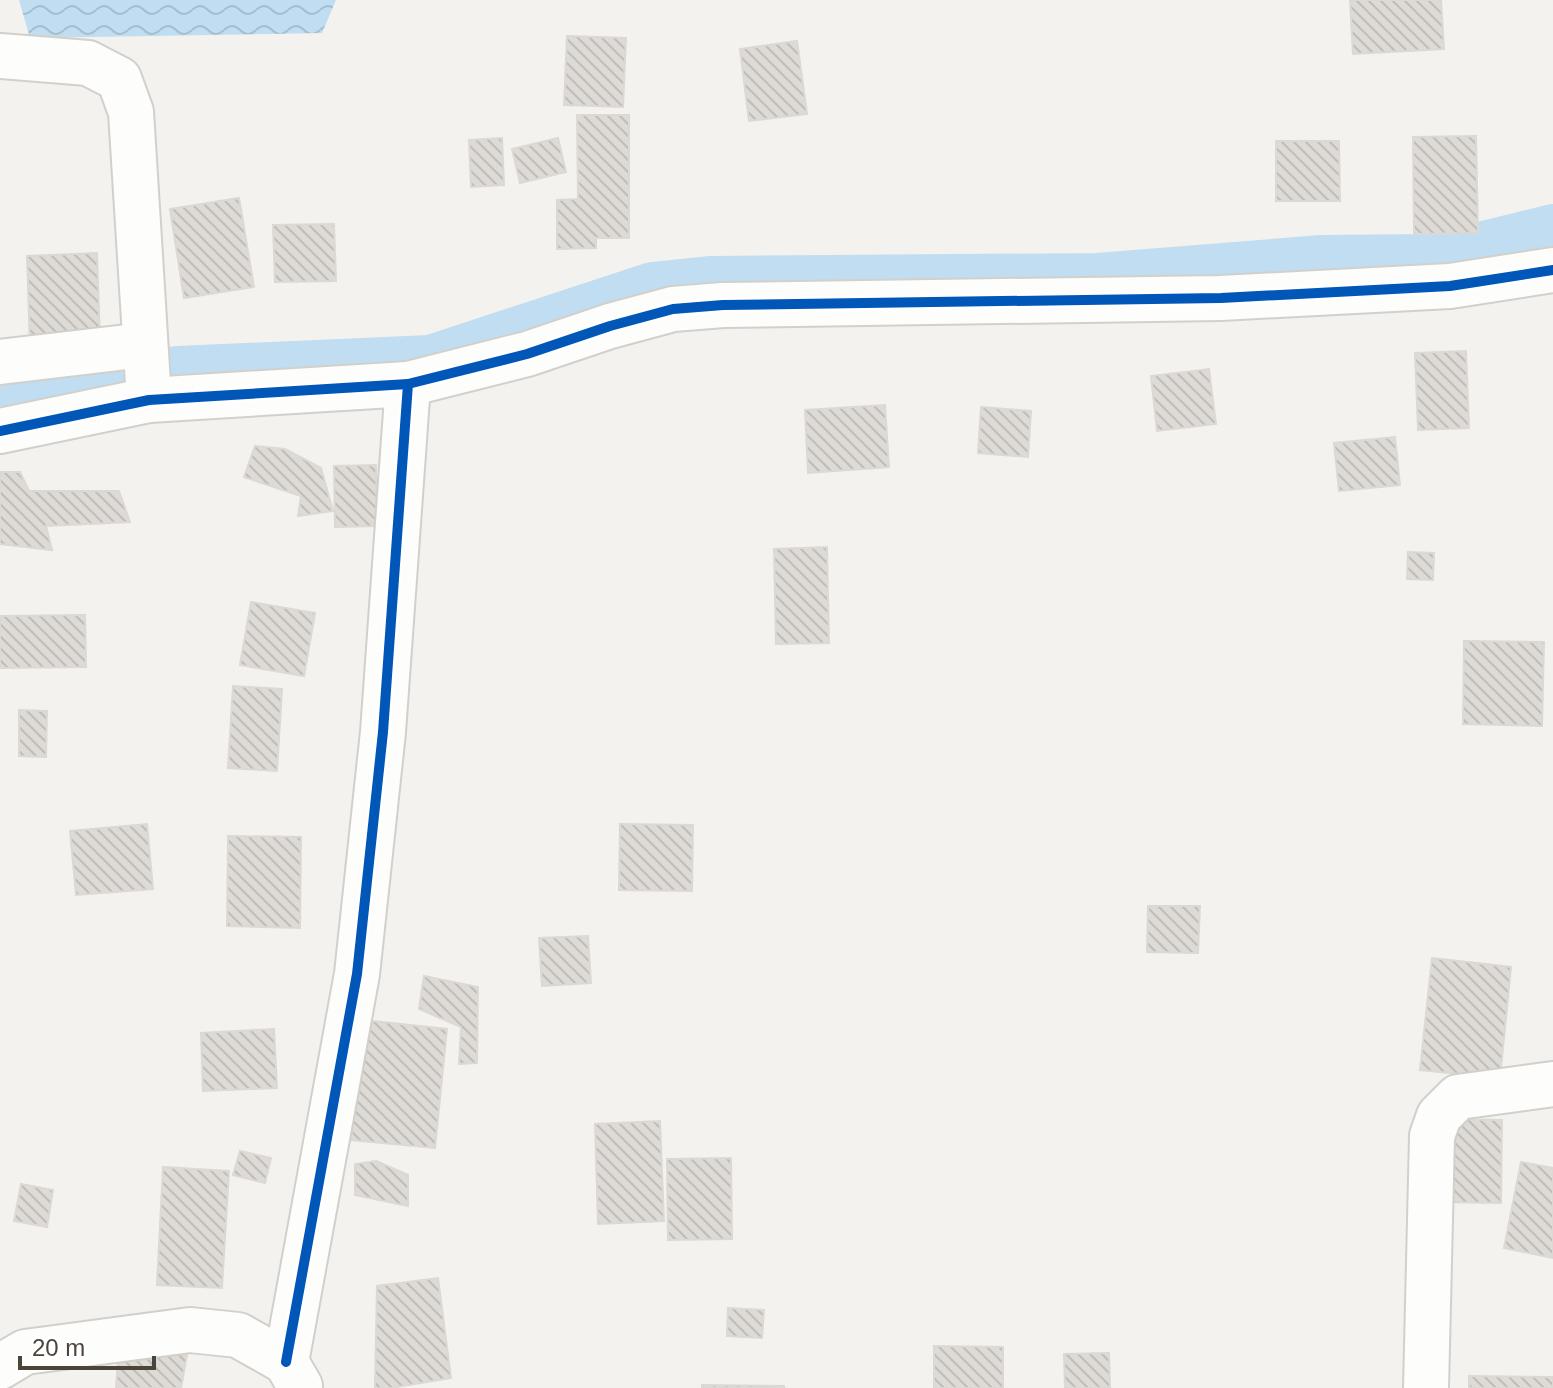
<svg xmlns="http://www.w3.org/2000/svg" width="1553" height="1388" viewBox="0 0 1553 1388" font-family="Helvetica,sans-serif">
	<defs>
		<pattern id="water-waves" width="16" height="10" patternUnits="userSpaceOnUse" patternTransform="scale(2)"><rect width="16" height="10" fill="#c0ddf1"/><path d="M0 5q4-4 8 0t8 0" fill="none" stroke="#a6bfcf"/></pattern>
		<pattern id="building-back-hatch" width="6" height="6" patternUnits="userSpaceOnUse" patternTransform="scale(2)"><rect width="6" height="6" fill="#dedbd6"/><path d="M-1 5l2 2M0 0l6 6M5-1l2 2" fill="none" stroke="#c0bdb8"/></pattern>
	</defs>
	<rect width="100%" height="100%" fill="#f4f2ee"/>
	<path fill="url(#water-waves)" d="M19,0H336L322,33L30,38Z"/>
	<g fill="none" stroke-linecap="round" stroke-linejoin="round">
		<path stroke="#c0ddf1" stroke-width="46" d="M0,396L64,383L178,369L430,358L652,285L709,279L1098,276L1321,258L1430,257L1553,227"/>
	</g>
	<g fill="url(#building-back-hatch)" stroke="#dcd9d4" stroke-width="2">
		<path d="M1350,0H1441L1444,49L1353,54Z"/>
		<path d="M567,36L626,38L623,107L564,105Z"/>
		<path d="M797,41L807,114L749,121L740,49Z"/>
		<path d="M577,115H629V238H596V248L557,249V200L578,199Z"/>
		<path d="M1476,136L1478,233L1414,234L1413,137Z"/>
		<path d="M502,138L504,185L471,187L469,140Z"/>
		<path d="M558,138L566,172L520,183L512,149Z"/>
		<path d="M1276,141H1339L1340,201H1276Z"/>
		<path d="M239,198L254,287L184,298L170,209Z"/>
		<path d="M334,224L336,281L275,282L273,225Z"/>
		<path d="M97,253L100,343L30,345L27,256Z"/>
		<path d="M1466,351L1469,428L1418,430L1415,353Z"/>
		<path d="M1209,369L1216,424L1157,431L1151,376Z"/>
		<path d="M885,405L889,467L808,473L805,410Z"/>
		<path d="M981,407L1031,411L1028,457L978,453Z"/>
		<path d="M1395,437L1400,485L1339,491L1334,443Z"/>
		<path d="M255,446L285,449L321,468L333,511L298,516L301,496L244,477Z"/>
		<path d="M376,465L377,526L335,527L334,466Z"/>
		<path d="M0,472H20L29,491H119L130,522L46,526L52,550L0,544Z"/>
		<path d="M827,547L829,643L776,644L774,549Z"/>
		<path d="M1408,552L1434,553L1433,580L1407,579Z"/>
		<path d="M251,602L315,613L304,676L240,665Z"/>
		<path d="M85,615L86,667L0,668V616Z"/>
		<path d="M1464,641L1544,642L1542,726L1463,724Z"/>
		<path d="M233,686L282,689L277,771L228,768Z"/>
		<path d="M19,710L47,711L46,757L19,756Z"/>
		<path d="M147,824L153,889L76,895L70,831Z"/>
		<path d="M620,824L693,825L692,891L619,890Z"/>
		<path d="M228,836L301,837L300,928L227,926Z"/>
		<path d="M1148,906H1200L1198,953L1147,952Z"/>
		<path d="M588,936L591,983L542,986L539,938Z"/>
		<path d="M1432,958L1511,967L1500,1078L1420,1070Z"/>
		<path d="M424,976L478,987L477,1063L459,1064L461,1027L419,1009Z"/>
		<path d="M363,1020L447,1029L435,1148L351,1140Z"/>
		<path d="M274,1029L277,1088L203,1091L201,1033Z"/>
		<path d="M1440,1119L1502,1120L1501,1203L1438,1202Z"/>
		<path d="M660,1121L664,1221L598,1224L595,1124Z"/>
		<path d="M240,1151L271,1158L265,1183L233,1175Z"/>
		<path d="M731,1158L732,1239L668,1240L667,1159Z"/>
		<path d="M376,1161L408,1175V1206L355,1195V1164Z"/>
		<path d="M1521,1162L1553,1168V1258L1504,1248Z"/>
		<path d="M163,1167L229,1171L222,1288L157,1285Z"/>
		<path d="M21,1184L53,1190L47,1227L14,1221Z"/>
		<path d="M438,1278L451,1378L391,1388H375L377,1286Z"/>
		<path d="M728,1308L764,1310L762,1338L727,1336Z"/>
		<path d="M934,1346L1003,1347V1388H934Z"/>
		<path d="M119,1347L188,1349L181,1388H116Z"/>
		<path d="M1109,1353L1110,1388H1065L1064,1354Z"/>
		<path d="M1469,1376L1553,1377V1388H1469Z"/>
		<path d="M702,1385L784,1386V1388H702Z"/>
	</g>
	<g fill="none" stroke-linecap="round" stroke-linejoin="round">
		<g stroke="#d2d0cb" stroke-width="48">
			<g id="minor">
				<path d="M0,56L88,63L119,79L131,112L149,400"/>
				<path d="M0,362L144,345"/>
				<path d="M0,431L149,400L408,384L527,354L610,326L673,309L723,305L1221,298L1450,286L1553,270"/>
				<path d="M286,1362L357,974L383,732L408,384"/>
				<path d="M0,1367L25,1352L190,1330L238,1335L286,1362L300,1386"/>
				<path d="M1426,1388L1432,1136L1439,1116L1458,1097L1553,1084"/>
			</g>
		</g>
		<use href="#minor" stroke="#fdfdfc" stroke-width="44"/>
		<g stroke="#fff" stroke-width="15">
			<g id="cycleway">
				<path d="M0,431L149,400L408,384L527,354L610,326L673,309L723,305L1221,298L1450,286L1553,270"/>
				<path d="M286,1362L357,974L383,732L408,384"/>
			</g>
		</g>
		<use href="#cycleway" stroke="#0057b8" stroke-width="10"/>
	</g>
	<path d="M20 1356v12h134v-12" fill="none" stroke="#4b4439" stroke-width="4"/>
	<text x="32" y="1356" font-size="24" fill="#4b4439" stroke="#ffffff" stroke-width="6" paint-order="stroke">20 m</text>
</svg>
